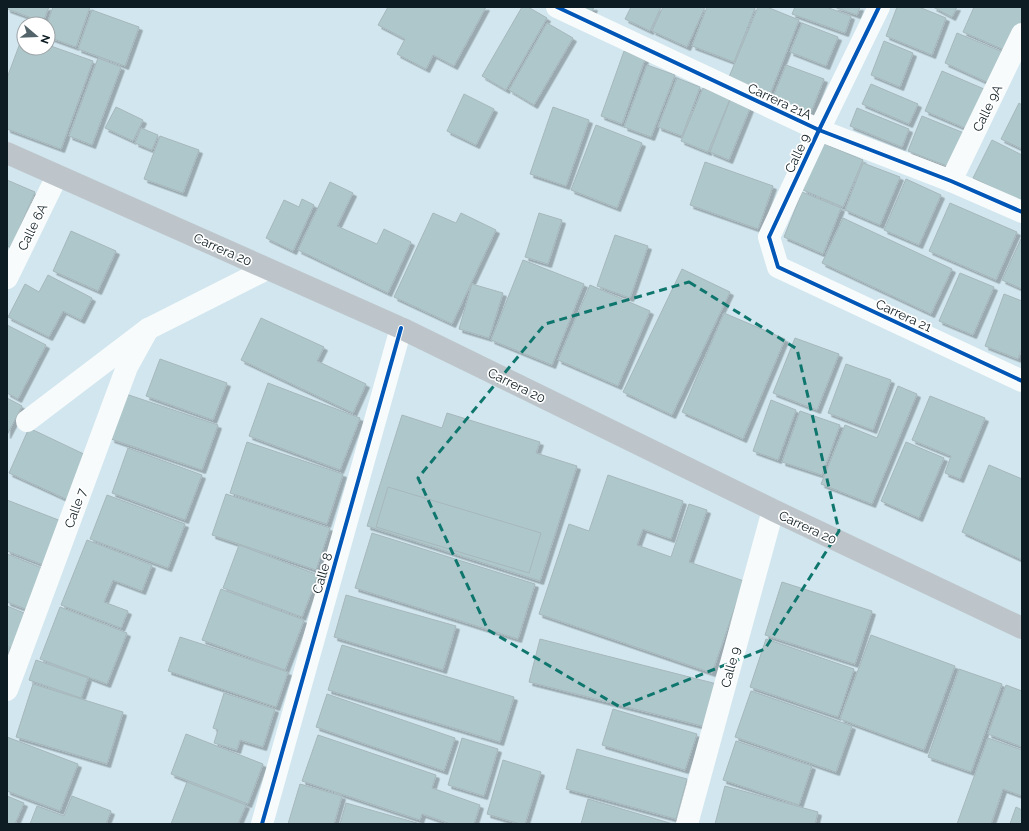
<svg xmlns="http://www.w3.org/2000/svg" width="1029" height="831" viewBox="0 0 1029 831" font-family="Raleway,sans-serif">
	<defs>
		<filter id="shadow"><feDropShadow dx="3.5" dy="3.5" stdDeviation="0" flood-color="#0004"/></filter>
	</defs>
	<rect width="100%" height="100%" fill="#d1e6ee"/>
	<g fill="#aec7cb" stroke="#a6b7bb" filter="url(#shadow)">
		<path d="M7,7H49L43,22L7,9Z"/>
		<path d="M53,7H90L76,47L48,37V24H47Z"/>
		<path d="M388,7H486L454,66L433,55L426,69L397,54L405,39L378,25Z"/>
		<path d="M522,7H528L547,18L506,90L482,76Z"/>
		<path d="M575,7H594L591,14Z"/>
		<path d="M631,7H661L650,31L625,19Z"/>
		<path d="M663,7H705L687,47L652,31Z"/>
		<path d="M707,7H752L755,8L734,62L692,46Z"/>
		<path d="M758,7H767L799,20L770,94L729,77Z"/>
		<path d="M795,7H826L851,16L845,33L792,14Z"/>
		<path d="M834,7H860L857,15Z"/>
		<path d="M897,7H919L946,18L932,55L886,36Z"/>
		<path d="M933,7H957L952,17Z"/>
		<path d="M974,7H1019L1022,8V23L1009,52L963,32Z"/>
		<path d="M92,10L139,27L125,66L78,49Z"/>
		<path d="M547,23L573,38L534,105L509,90Z"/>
		<path d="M802,23L838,37L826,66L790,52Z"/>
		<path d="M957,33L1005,53L991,84L945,63Z"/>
		<path d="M23,35L24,48H48V45L93,61L61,149L7,129V78Z"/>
		<path d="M884,41L913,53L900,87L871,75Z"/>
		<path d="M624,51L645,59L622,124L601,116Z"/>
		<path d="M98,58L121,67L92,145L69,136Z"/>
		<path d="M647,65L675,75L651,137L624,127Z"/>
		<path d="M786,65L824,79L809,117L771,102Z"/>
		<path d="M942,71L984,89L967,129L925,111Z"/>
		<path d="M677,78L700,87L682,136L658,127Z"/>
		<path d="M871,84L918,104L909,124L862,104Z"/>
		<path d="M703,88L730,99L708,152L681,141Z"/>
		<path d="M464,94L494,109L476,145L447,131Z"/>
		<path d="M730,100L750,108L729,160L710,152Z"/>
		<path d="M1019,103L1022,105V149L1001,139Z"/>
		<path d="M116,107L143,120L133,141L105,128Z"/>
		<path d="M553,107L589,120L566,186L530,174Z"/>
		<path d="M857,108L909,129L902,147L850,126Z"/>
		<path d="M922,116L964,133L950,167L908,151Z"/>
		<path d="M596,125L642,143L617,208L571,190Z"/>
		<path d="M141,128L158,135L152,150L135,143Z"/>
		<path d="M160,136L199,150L183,193L144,179Z"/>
		<path d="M992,140L1022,155V202L973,178Z"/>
		<path d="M822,143L863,160L843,207L803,190Z"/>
		<path d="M705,162L773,186L758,229L690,205Z"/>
		<path d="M863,163L900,177L880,225L845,210Z"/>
		<path d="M906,179L941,195L919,245L884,230Z"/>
		<path d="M7,180L35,192L11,248L7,246Z"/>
		<path d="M330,182L353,193L337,226L377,244L384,229L411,242L388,293L298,250Z"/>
		<path d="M802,192L841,208L823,254L784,237Z"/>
		<path d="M302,199L314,205L293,251L266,238L284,200L299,207Z"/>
		<path d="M950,203L1017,232L996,280L929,251Z"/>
		<path d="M433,213L456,223L461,213L496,230L452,324L394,297Z"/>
		<path d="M539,213L562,220L548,264L525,257Z"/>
		<path d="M843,218L952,269L931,314L822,263Z"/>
		<path d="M71,231L116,251L98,291L53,271Z"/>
		<path d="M615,235L648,246L630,298L597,286Z"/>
		<path d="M1021,239L1022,240V289L1002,280Z"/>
		<path d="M523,260L584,284L552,365L491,340Z"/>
		<path d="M682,269L730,292L672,415L623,392Z"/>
		<path d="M960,273L994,287L973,335L939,321Z"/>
		<path d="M48,275L92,298L81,320L63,311L49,337L8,317L25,284L39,292Z"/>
		<path d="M472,284L503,293L489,338L459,329Z"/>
		<path d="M590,285L650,311L618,386L558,360Z"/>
		<path d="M1004,294L1022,301V348L1018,359L985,346Z"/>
		<path d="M724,313L785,339L743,439L682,412Z"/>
		<path d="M261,318L324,347L317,361L366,384L353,413L241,360Z"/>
		<path d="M7,325L46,345L18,399L7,393Z"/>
		<path d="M795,338L839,354L817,410L773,393Z"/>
		<path d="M160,359L227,383L213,420L146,396Z"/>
		<path d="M846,364L891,380L873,430L828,413Z"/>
		<path d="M268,383L360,418L340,470L249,436Z"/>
		<path d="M898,386L917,394L872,504L821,484L845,425L877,438Z"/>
		<path d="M126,394L218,425L202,470L111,439Z"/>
		<path d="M930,396L985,418L960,479L945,473L951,456L912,440Z"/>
		<path d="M7,398L22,406L7,435Z"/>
		<path d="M771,400L796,410L778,460L753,451Z"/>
		<path d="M800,411L840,425L822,475L782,462Z"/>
		<path d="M447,413L540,442L536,453L577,466L540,581L367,526L402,415L442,428Z"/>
		<path d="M29,428L88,456L68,500L9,473Z"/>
		<path d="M247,442L343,474L327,524L230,493Z"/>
		<path d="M906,442L944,458L919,518L881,501Z"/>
		<path d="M128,448L202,475L185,520L112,493Z"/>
		<path d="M989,465L1022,479V560L962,532Z"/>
		<path d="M608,475L683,501L671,539L643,529L637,545L671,557L689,504L707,510L689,562L744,581L712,673L539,614L569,524L589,531Z"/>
		<path d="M388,487L541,533L529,573L376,527Z"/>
		<path d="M226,494L330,528L316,570L212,535Z"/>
		<path d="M107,495L185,524L168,568L90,539Z"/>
		<path d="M7,500L61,521L44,565L7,551Z"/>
		<path d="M372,533L535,584L518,639L355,588Z"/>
		<path d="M87,540L152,565L142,591L113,580L104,602L128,611L121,628L61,605Z"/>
		<path d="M239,545L318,575L302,617L223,588Z"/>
		<path d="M7,554L47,570L31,611L7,602Z"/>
		<path d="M782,582L872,611L855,664L765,635Z"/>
		<path d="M221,589L304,620L285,670L202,640Z"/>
		<path d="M346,595L456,626L443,670L334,637Z"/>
		<path d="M7,606L29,615L14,650L7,646Z"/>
		<path d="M60,607L127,633L107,684L40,659Z"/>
		<path d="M871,635L955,666L924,750L840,719Z"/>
		<path d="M180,637L288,672L276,707L168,671Z"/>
		<path d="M540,639L717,684L706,727L529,682Z"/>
		<path d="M766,639L854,669L838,717L750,687Z"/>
		<path d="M342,645L514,697L500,742L328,690Z"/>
		<path d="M7,647L10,649L7,657Z"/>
		<path d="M36,660L88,678L81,698L29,680Z"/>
		<path d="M959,669L1002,684L971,772L928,757Z"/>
		<path d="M33,684L123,712L107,764L16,737Z"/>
		<path d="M1006,685L1022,691V747L988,734Z"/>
		<path d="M751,691L852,726L836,772L735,737Z"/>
		<path d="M224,693L275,709L263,747L240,740L237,750L214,743L218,730L213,728Z"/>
		<path d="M327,694L455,738L444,771L316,727Z"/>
		<path d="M613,709L697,734L685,770L602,745Z"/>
		<path d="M186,734L263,764L248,804L171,774Z"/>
		<path d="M318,735L436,775L432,788L480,805L474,824H451L422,814L420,820L302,781Z"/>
		<path d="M7,737L78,764L60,811L7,791Z"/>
		<path d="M462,738L498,749L484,796L448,785Z"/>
		<path d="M988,738L1022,750V796L1003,789L991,824H957Z"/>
		<path d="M736,741L812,766L799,805L723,780Z"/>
		<path d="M577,749L687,779L676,819L566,789Z"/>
		<path d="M503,760L541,772L525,824H520L487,814Z"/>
		<path d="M187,782L246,805L238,824H171Z"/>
		<path d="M300,784L342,796L334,824H288Z"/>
		<path d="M725,786L818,812L815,824H715Z"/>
		<path d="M7,796L24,803L15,824H7Z"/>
		<path d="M72,796L111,811L106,824H30L37,806L64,816Z"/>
		<path d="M588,799L673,824H581Z"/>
		<path d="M346,803L417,823L416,824H340Z"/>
		<path d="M1016,807L1022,810V824H1010Z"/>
	</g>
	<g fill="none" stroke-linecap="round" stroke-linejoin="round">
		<g stroke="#f8fbfc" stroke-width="22">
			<path d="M557,7L819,130L951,181L1022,212"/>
			<path d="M879,7L819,130L769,237L778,267L1022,381"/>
			<path d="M951,181L1022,34"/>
			<path d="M7,278L57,176"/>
			<path d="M27,421L148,329L267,269"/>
			<path d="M7,690L127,367L148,329"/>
			<path d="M262,824L401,328"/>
			<path d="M687,824L773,510"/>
		</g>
		<path stroke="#bdc5ca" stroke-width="22" d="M7,153L401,328L773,510L1022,628"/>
		<g stroke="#fff" stroke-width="6">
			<g id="cycleway">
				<path d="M557,7L819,130L951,181L1022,212"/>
				<path d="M879,7L819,130L769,237L778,267L1022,381"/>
				<path d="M262,824L401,328"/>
			</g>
		</g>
		<use href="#cycleway" stroke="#0057b8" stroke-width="4"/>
	</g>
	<path fill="none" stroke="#0f766e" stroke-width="3" stroke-dasharray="8 5" stroke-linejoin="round" d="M689,282L797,349L839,531L765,649L620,707L488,630L418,478L545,324Z"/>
	<g text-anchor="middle" stroke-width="3.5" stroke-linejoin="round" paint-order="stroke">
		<g font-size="13" fill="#0d1c22" stroke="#fff">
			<text transform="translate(780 101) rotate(25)" y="5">Carrera 21A</text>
			<text transform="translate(987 108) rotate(-64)" y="5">Calle 9A</text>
			<text transform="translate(797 153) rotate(-65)" y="5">Calle 9</text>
			<text transform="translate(32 227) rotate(-64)" y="5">Calle 6A</text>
			<text transform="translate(223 249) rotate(24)" y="5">Carrera 20</text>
			<text transform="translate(904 315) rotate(25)" y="5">Carrera 21</text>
			<text transform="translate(517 385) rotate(26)" y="5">Carrera 20</text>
			<text transform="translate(75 508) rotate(-70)" y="5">Calle 7</text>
			<text transform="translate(808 527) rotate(25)" y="5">Carrera 20</text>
			<text transform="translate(322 573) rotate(-74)" y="5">Calle 8</text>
			<text transform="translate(730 667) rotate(-75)" y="5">Calle 9</text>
		</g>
	</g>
	<rect width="1029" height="831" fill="none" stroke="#0d1c22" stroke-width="16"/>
	<g transform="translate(36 36) rotate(109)"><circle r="19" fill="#ffffff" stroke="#9ea4a7"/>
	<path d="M0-3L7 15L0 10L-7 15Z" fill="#526369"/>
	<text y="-6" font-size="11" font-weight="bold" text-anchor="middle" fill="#0d1c22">N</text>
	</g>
</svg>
